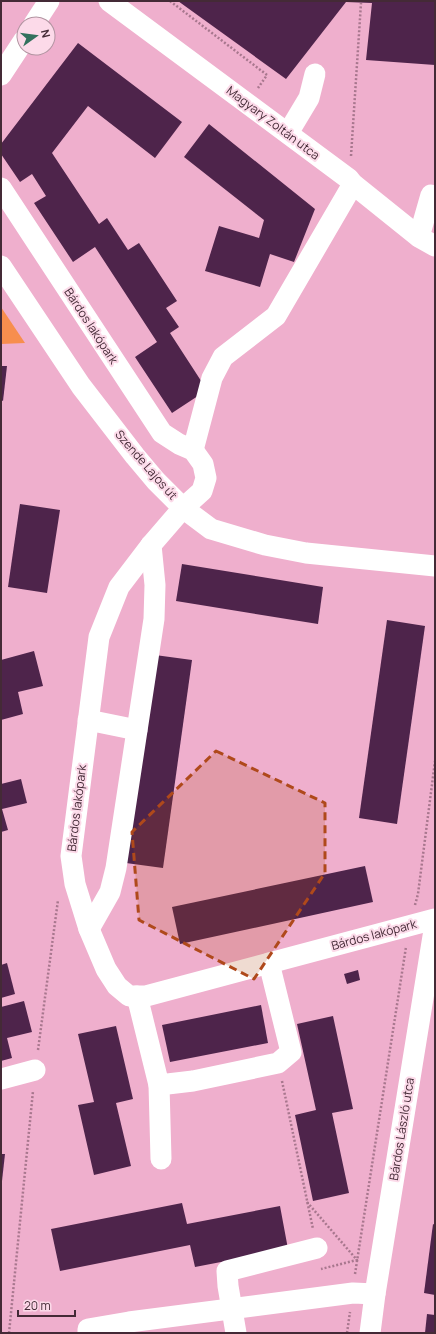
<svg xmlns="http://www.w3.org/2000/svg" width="436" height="1334" viewBox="0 0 436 1334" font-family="Manrope,sans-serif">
	<rect width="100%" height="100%" fill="#efafcd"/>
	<path fill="#f78e4e" d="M1,307L25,343L1,344Z"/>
	<g fill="#4e244b">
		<path d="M178,1H435V65L366,60L372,3L346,2L286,79Z"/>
		<path d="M78,43L182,122L155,158L88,106L52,153L99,224L107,218L128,250L139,243L177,301L166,308L179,327L170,333L207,390L172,413L135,357L157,342L95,247L73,262L34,203L46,196L32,174L20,182L1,154V144Z"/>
		<path d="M209,124L315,209L294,262L270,254L260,287L205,271L219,226L259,238L264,220L184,157Z"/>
		<path d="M1,366H7L3,401L1,400Z"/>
		<path d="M20,504L60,510L47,593L8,587Z"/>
		<path d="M182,564L323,587L318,624L176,601Z"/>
		<path d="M387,620L425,626L397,824L359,818Z"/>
		<path d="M34,651L43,686L18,692L23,714L1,720V660Z"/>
		<path d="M155,655L192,660L163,868L126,863Z"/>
		<path d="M21,779L27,803L2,809L8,830L1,832V784Z"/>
		<path d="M365,866L373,902L180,944L172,907Z"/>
		<path d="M7,963L15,994L1,998V965Z"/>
		<path d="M358,970L360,980L347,984L344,974Z"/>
		<path d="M24,1001L32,1032L7,1038L12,1058L1,1061V1007Z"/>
		<path d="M261,1005L268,1043L170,1062L162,1025Z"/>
		<path d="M333,1016L353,1109L332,1113L349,1193L313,1201L295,1115L316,1110L297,1024Z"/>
		<path d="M116,1026L133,1099L116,1103L131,1166L94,1175L78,1105L94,1102L78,1034Z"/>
		<path d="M1,1154H5L2,1181H1Z"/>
		<path d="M182,1203L187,1224L280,1206L288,1249L195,1267L190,1245L60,1271L51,1229Z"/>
		<path d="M433,1224L435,1225V1295L424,1293Z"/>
		<path d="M427,1314L435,1315V1333H425Z"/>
	</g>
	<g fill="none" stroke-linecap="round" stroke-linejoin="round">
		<g stroke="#a8778e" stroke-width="2.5" stroke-dasharray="2 2" stroke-linecap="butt">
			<path d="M170,1L267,75L258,88"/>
			<path d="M1,2V1"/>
			<path d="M351,156L361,3"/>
			<path d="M415,905L418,894L435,761"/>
			<path d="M38,1050L58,900"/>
			<path d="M282,1081L313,1229"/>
			<path d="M307,1202L357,1260L321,1269"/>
			<path d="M355,1274L406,947"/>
			<path d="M9,1333L33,1091"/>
			<path d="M347,1333L350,1312"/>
		</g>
		<g stroke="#fff" stroke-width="21">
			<path d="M109,1L349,179L353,184L419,237L435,246"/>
			<path d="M34,24L49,1"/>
			<path d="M1,75L24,40"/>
			<path d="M288,133L309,98L315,74"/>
			<path d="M1,188L162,433L179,444L193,450L203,464L206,478L202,491L183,508L151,545L119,587L99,637L71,856L75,884L89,929L106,969L117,986L129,996H146L435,919"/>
			<path d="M419,237L431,195"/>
			<path d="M1,266L81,386L135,456L156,481L183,508L211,529L265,545L306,553L435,566"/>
			<path d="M193,450L212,378L223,357L276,316L353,184"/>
			<path d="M88,720L137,730"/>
			<path d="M89,929L110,892L116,868L154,619L155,585L151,545"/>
			<path d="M137,996L159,1085L193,1081L278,1063L291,1052L269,963"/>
			<path d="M1,1079L35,1070"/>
			<path d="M159,1085L161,1159"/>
			<path d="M88,1333V1329L129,1322L353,1293L375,1294"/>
			<path d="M236,1333L228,1286L227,1271L317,1248"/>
			<path d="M370,1333L375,1294L435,924"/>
		</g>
	</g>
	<path fill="#af491b" fill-opacity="0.2" stroke="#af491b" stroke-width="3" stroke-dasharray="8 5" stroke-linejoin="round" d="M216,751L325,803V873L254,979L139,920L132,832Z"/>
	<g text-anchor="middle" stroke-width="4" stroke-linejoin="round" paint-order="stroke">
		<g font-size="12" fill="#442a36" stroke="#fcdae9">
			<text transform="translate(273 123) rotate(37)" y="4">Magyary Zoltán utca</text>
			<text transform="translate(91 326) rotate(57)" y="4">Bárdos lakópark</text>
			<text transform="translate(146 465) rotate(49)" y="4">Szende Lajos út</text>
			<text transform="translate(77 808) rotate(-83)" y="4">Bárdos lakópark</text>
			<text transform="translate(374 935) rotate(-15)" y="4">Bárdos lakópark</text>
			<text transform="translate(402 1129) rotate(-81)" y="4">Bárdos László utca</text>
		</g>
	</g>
	<rect width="436" height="1334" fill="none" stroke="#442a36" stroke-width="4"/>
	<g transform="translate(36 36) rotate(76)"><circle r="19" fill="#fcdae9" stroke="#b294a1"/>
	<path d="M0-3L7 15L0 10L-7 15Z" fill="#33715d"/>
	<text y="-6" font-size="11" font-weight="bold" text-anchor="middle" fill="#442a36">N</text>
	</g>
	<path d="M18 1310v6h57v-6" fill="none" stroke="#442a36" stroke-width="2"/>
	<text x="24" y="1310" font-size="12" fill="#442a36" stroke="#fcdae9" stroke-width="3" paint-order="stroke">20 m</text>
</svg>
